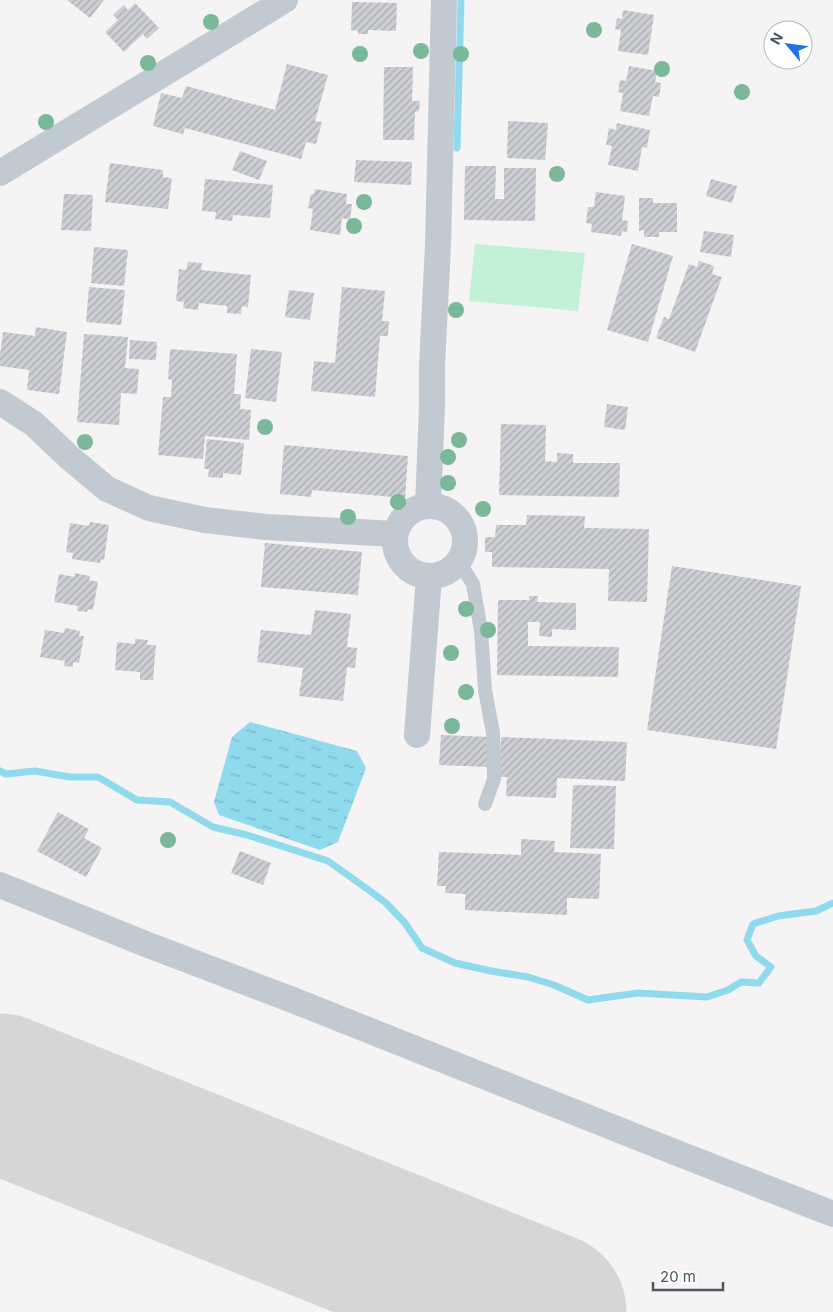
<svg xmlns="http://www.w3.org/2000/svg" width="833" height="1312" viewBox="0 0 833 1312" font-family="Inter,sans-serif">
	<defs>
		<pattern id="water-ripples" width="26" height="14" patternUnits="userSpaceOnUse" patternTransform="scale(1.25)"><rect width="26" height="14" fill="#90daee"/><path d="M2 4q2-2 4 0t4 0M15 11q2-2 4 0t4 0" fill="none" stroke="#78b4c4"/></pattern>
		<pattern id="building-hatch" width="6" height="6" patternUnits="userSpaceOnUse" patternTransform="scale(1.25)"><rect width="6" height="6" fill="#cdcfd5"/><path d="M-1 1l2-2M0 6l6-6M5 7l2-2" fill="none" stroke="#a8abb0"/></pattern>
	</defs>
	<rect width="100%" height="100%" fill="#f5f3f3"/>
	<path fill="#c3f1d5" d="M475,244L585,253L578,311L469,301Z"/>
	<path fill="url(#water-ripples)" d="M250,722L357,751L366,768L338,842L320,850L219,815L214,802L232,737Z"/>
	<g fill="none" stroke-linecap="round" stroke-linejoin="round">
		<g stroke="#90daee" stroke-width="7">
			<path d="M457,148L461,0"/>
			<path d="M0,771L6,774L35,771L70,777H98L137,800L170,802L213,827L247,835L328,861L370,891L386,903L405,923L422,948L455,963L491,971L528,977L554,985L588,1000L638,993L707,997L728,990L741,982L759,983L771,967L756,956L747,940L753,924L778,916L816,911L833,903"/>
		</g>
		<path stroke="#d5d6d8" stroke-width="159" d="M0,1093L547,1312"/>
	</g>
	<g fill="url(#building-hatch)">
		<path d="M67,0H104L90,18Z"/>
		<path d="M352,2L397,3L396,31L368,30V34H358V31L351,30Z"/>
		<path d="M135,3L159,28L147,39L143,34L124,52L105,32L118,20L113,15L124,5L128,10Z"/>
		<path d="M623,10L654,15L648,55L618,51L621,30L615,29L617,18L622,19Z"/>
		<path d="M287,64L328,75L315,121L322,122L316,144L306,142L301,159L185,128L183,134L153,126L161,93L182,98L186,86L275,110Z"/>
		<path d="M629,66L657,71L655,82L661,83L659,97L653,96L649,116L620,111L623,93L618,92L620,80L626,81Z"/>
		<path d="M384,67H413L412,101H420L419,111L415,112L414,140H383Z"/>
		<path d="M508,121L548,123L545,160L507,158Z"/>
		<path d="M617,123L650,130L647,148L642,147L638,171L608,165L612,146L606,145L609,128L616,130Z"/>
		<path d="M240,151L267,161L259,180L232,170Z"/>
		<path d="M356,160L412,162L411,185L354,182Z"/>
		<path d="M110,163L163,170V177L172,178L168,209L105,202Z"/>
		<path d="M465,166H496L495,199H504V168H536L535,221L464,220Z"/>
		<path d="M205,179L273,185L270,218L233,215L232,221L215,219L216,212L202,211Z"/>
		<path d="M711,179L737,186L732,203L706,196Z"/>
		<path d="M315,189L347,194L346,204H352L350,220L342,218L340,235L310,230L313,209L308,208L311,194H314Z"/>
		<path d="M596,192L625,196L622,220L628,221L627,232L622,231L621,236L591,232L592,224L586,223L588,207H594Z"/>
		<path d="M64,194L93,195L91,231L61,230Z"/>
		<path d="M639,198H653V203H677V232H659V237H644V230L639,231Z"/>
		<path d="M704,231L734,235L731,257L700,252Z"/>
		<path d="M632,244L673,256L648,342L607,330Z"/>
		<path d="M94,247L128,250L124,286L91,283Z"/>
		<path d="M699,261L714,266L712,274L722,277L695,352L656,338L664,317L669,319L689,264L697,267Z"/>
		<path d="M188,262L202,263L201,270L251,275L248,307L242,306L241,314L227,313V306L199,303L198,310L183,308L184,302L176,301L179,269L186,270Z"/>
		<path d="M89,287L125,290L121,325L86,322Z"/>
		<path d="M342,287L385,291L382,321H389L388,336H380L375,397L311,391L314,361L335,363Z"/>
		<path d="M289,290L314,293L310,320L285,317Z"/>
		<path d="M36,327L67,332L59,394L27,390L29,370L0,366V355L3,332L35,336Z"/>
		<path d="M84,334L128,337L125,368L139,369L137,394L121,393L119,425L77,422Z"/>
		<path d="M130,340L157,342L156,360L129,359Z"/>
		<path d="M170,349L237,354L234,394H241L240,409L251,410L249,440L205,436L203,459L158,455L163,397H171L172,380L168,379Z"/>
		<path d="M251,349L282,352L276,402L245,398Z"/>
		<path d="M607,404L628,407L625,430L604,427Z"/>
		<path d="M501,424L546,425L545,461L557,462V453L573,454V463H620L619,497L499,495Z"/>
		<path d="M207,439L244,443L241,475L223,473V478L208,477L209,469H204Z"/>
		<path d="M284,445L408,456L405,498L312,490L311,497L280,494Z"/>
		<path d="M527,515L585,516L584,528L649,529L647,602L608,601L609,569L492,567V552H485V537H495L496,525H526Z"/>
		<path d="M90,522L109,525L104,560L101,559L100,563L72,559L73,553L66,552L70,523L89,526Z"/>
		<path d="M265,543L362,552L358,595L261,587Z"/>
		<path d="M672,566L801,586L776,749L647,730Z"/>
		<path d="M75,573L90,576L89,580L98,582L93,610L88,609L87,612L77,611L78,606L54,602L59,574L75,577Z"/>
		<path d="M529,596H538L537,602L576,603V630L552,629V637L539,636L540,622H528V646L619,647L618,677L497,675L498,600H529Z"/>
		<path d="M315,610L351,614L347,647L357,648L355,668L347,667L343,701L299,696L303,668L257,662L261,630L311,635Z"/>
		<path d="M65,628L80,631L79,636H84L79,663L73,662V667L64,666L65,661L40,657L45,630L64,633Z"/>
		<path d="M135,639L148,640L147,645H156L153,680H140V672L115,670L117,642L135,644Z"/>
		<path d="M441,735L490,737L489,767L439,765Z"/>
		<path d="M501,737L627,742L625,781L557,778L556,798L506,796L507,777H499Z"/>
		<path d="M573,785L616,786L614,849L570,848Z"/>
		<path d="M58,812L89,829L84,838L102,848L86,877L37,851Z"/>
		<path d="M521,839L555,841L554,852L601,854L599,899L567,898V915L465,910V894L445,893L446,886H437L439,852L521,855Z"/>
		<path d="M240,851L271,863L263,885L231,873Z"/>
	</g>
	<g fill="none" stroke-linecap="round" stroke-linejoin="round">
		<path stroke="#c1cad2" stroke-width="14" d="M459,562L473,584L481,631L485,690L493,733L494,779L485,804"/>
		<g stroke="#c1cad2" stroke-width="26">
			<path d="M0,173L285,0"/>
			<path d="M0,402L34,424L70,458L107,489L149,508L205,520L266,527L395,534"/>
			<circle cx="430" cy="541" r="35"/>
			<path d="M428,506L432,407V366L438,245L444,0"/>
			<path d="M417,735L429,577"/>
			<path d="M0,885L143,943L290,999L667,1149L833,1214"/>
		</g>
	</g>
	<g fill="#7bb799">
		<circle cx="211" cy="22" r="8"/>
		<circle cx="594" cy="30" r="8"/>
		<circle cx="421" cy="51" r="8"/>
		<circle cx="360" cy="54" r="8"/>
		<circle cx="461" cy="54" r="8"/>
		<circle cx="148" cy="63" r="8"/>
		<circle cx="662" cy="69" r="8"/>
		<circle cx="742" cy="92" r="8"/>
		<circle cx="46" cy="122" r="8"/>
		<circle cx="557" cy="174" r="8"/>
		<circle cx="364" cy="202" r="8"/>
		<circle cx="354" cy="226" r="8"/>
		<circle cx="456" cy="310" r="8"/>
		<circle cx="265" cy="427" r="8"/>
		<circle cx="459" cy="440" r="8"/>
		<circle cx="85" cy="442" r="8"/>
		<circle cx="448" cy="457" r="8"/>
		<circle cx="448" cy="483" r="8"/>
		<circle cx="398" cy="502" r="8"/>
		<circle cx="483" cy="509" r="8"/>
		<circle cx="348" cy="517" r="8"/>
		<circle cx="466" cy="609" r="8"/>
		<circle cx="488" cy="630" r="8"/>
		<circle cx="451" cy="653" r="8"/>
		<circle cx="466" cy="692" r="8"/>
		<circle cx="452" cy="726" r="8"/>
		<circle cx="168" cy="840" r="8"/>
	</g>
	<g transform="translate(788 45) rotate(299)"><circle r="24" fill="#ffffff" stroke="#b7bbc0"/>
	<path d="M0-4L9 19L0 12L-9 19Z" fill="#1a73e8"/>
	<text y="-8" font-size="14" font-weight="bold" text-anchor="middle" fill="#4a5661">N</text>
	</g>
	<path d="M653 1282v8h70v-8" fill="none" stroke="#4a5661" stroke-width="2.5"/>
	<text x="660" y="1282" font-size="15" fill="#4a5661" stroke="#ffffff" stroke-width="4" paint-order="stroke">20 m</text>
</svg>
